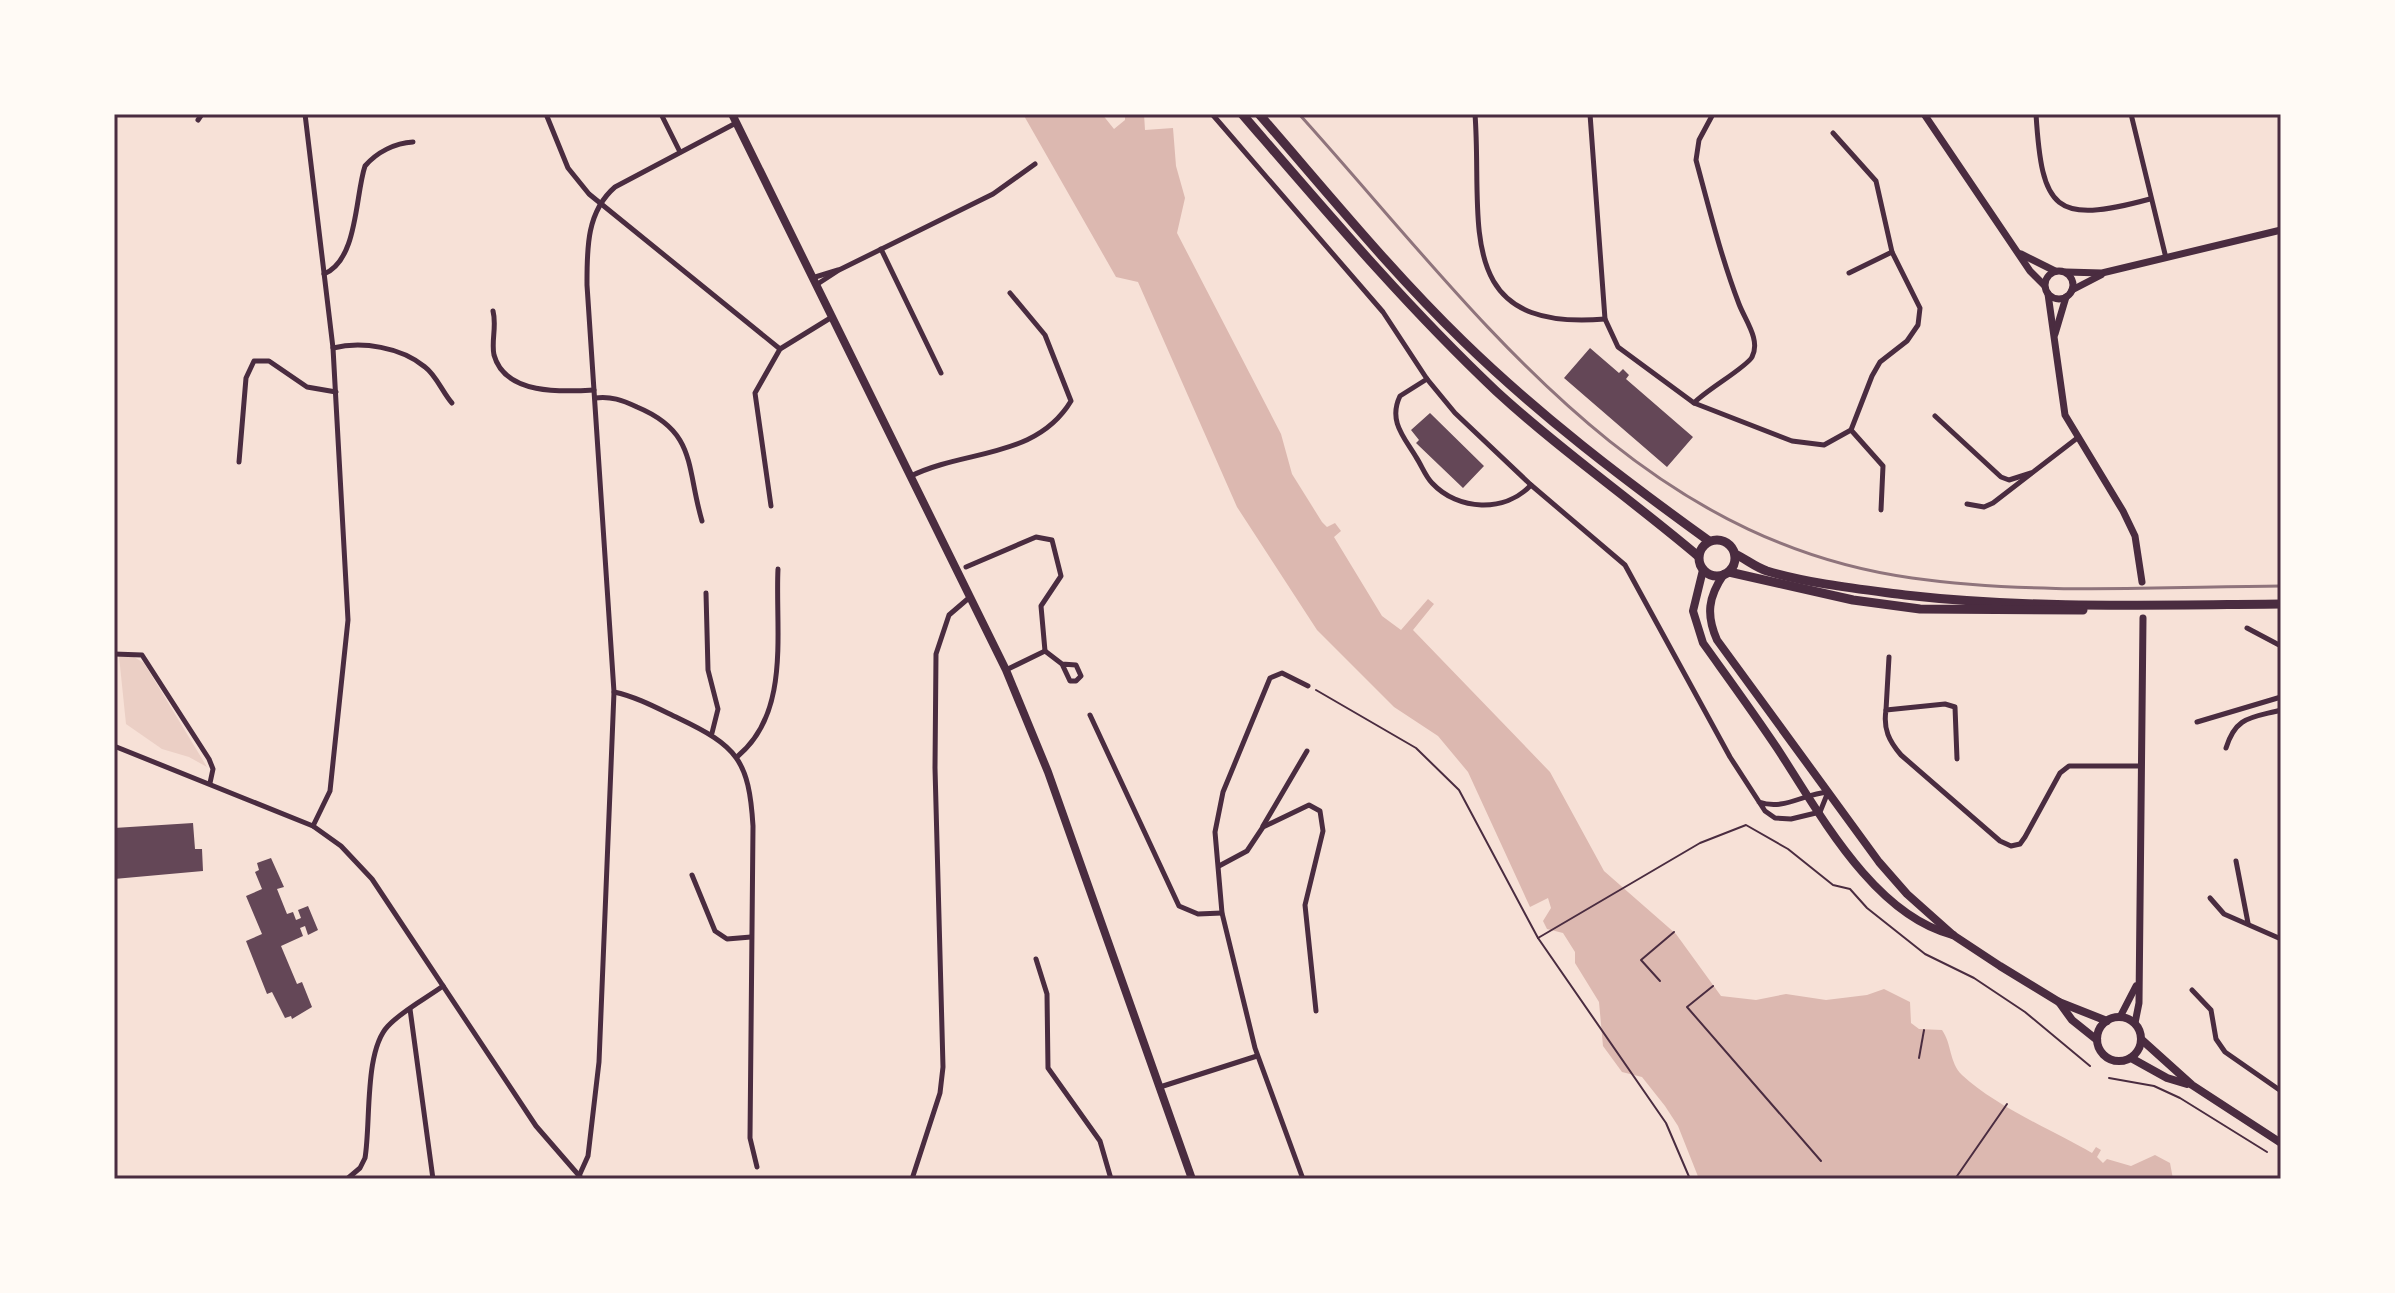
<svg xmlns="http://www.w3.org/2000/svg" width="2395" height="1293" viewBox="0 0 2395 1293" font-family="'Crimson Pro',serif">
	<rect width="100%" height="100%" fill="#f7e1d7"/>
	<path fill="#ebcfc5" d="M119,656L134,657L144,663L207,767L189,757L162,749L126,724Z"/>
	<path fill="#dcb8b0" d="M1023,114H1102L1114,129L1125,120V114H1144L1145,130L1173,128L1176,166L1185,198L1177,233L1281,434L1292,474L1322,522L1327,527L1335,523L1341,531L1334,537L1382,616L1401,630L1428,599L1434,604L1413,630L1550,772L1604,871L1676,934L1721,996L1756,1000L1786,994L1826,1000L1867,995L1884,989L1910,1002L1911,1023L1919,1029L1942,1030C1952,1044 1949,1062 1962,1075C1995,1106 2052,1130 2092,1153L2096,1147L2101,1150L2097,1157L2103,1163L2107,1159L2131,1166L2155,1155L2170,1163L2173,1179H1699L1678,1126L1665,1106L1642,1077L1622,1072L1603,1046L1599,1002L1575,963V952L1563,933L1547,929L1543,921L1551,908L1548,898L1530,907L1468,772L1438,736L1394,707L1317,630L1237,507L1138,282L1116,277Z"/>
	<g fill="#644757">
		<path d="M1590,348L1619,373L1623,369L1629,375L1626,379L1693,437L1667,467L1564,378Z"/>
		<path d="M1430,413L1484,466L1463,488L1416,443L1419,440L1411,430Z"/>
		<path d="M193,823L195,849H202L203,871L114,879V828Z"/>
		<path d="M271,858L284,887L277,889L287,914L293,912L296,920L301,918L298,910L308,906L318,930L308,935L305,926L300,928L303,936L281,946L297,984L302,982L312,1007L292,1019L291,1016L285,1018L272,992L267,994L246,941L262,934L246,896L262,889L255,872L259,870L257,863Z"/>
	</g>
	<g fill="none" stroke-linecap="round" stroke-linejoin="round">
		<g stroke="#4a2c40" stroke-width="2">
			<path d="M1316,690L1416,748L1459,790L1538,938L1666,1123L1690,1179"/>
			<path d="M1538,938L1700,843L1746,825L1788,849L1833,885L1850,889L1867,908L1925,954L1974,978L2025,1012L2090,1066"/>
			<path d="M1660,981L1641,960L1674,932"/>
			<path d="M1713,986L1687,1007L1821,1161"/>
			<path d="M1919,1058L1924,1030"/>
			<path d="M2109,1078L2154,1086L2180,1098L2267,1152"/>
			<path d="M1955,1179L2007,1104"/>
		</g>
		<g stroke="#4a2c40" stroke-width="5">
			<path d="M305,114L333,348L348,620L330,791L313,826"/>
			<path d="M546,114L568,168L589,194L780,349"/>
			<path d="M661,114L680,152"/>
			<path d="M1212,114L1383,312L1427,379L1455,413L1531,485L1625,565L1730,757L1765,811L1775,818L1791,819L1820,812L1828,792C1803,794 1783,811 1759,802"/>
			<path d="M1475,114C1483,222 1451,332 1605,319"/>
			<path d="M1590,114L1605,319L1618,347L1694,403L1792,441L1824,445L1851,430L1872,376L1880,362L1907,341L1918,325L1920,308L1892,252L1876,181L1833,133"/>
			<path d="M2036,114C2042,210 2054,225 2150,199"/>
			<path d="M2131,114L2166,258"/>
			<path d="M198,120L202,114"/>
			<path d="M881,249L941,373"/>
			<path d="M1849,273L1892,252"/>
			<path d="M324,274C358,260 355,196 365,166C377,152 395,143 413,142"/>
			<path d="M812,278L838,270"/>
			<path d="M816,285L839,270L993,194L1035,164"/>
			<path d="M493,311C497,326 491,341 494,355C505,395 562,392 594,390"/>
			<path d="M333,348C362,341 401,347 425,367C436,375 443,393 452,403"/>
			<path d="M1427,379L1400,396C1388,421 1404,437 1416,457C1422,466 1425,476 1432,483C1458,511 1505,513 1531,485"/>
			<path d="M595,398C611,396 622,400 637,407C697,432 686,467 702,521"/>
			<path d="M1694,403C1706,390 1747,367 1752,357C1761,340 1745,320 1739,304C1721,257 1709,208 1696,160L1699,140L1713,114"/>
			<path d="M1935,416L2001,477L2009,480L2031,473"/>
			<path d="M1851,430L1883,466L1881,510"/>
			<path d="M239,462L246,378L254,361H269L307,387L336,392"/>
			<path d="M911,476C966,449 1036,459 1071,401L1045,335L1010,293"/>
			<path d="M1967,504L1984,507L1993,503L2076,439"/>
			<path d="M771,506L755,393L780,349L832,317"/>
			<path d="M966,567L1036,537L1052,540L1061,576L1041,606L1045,651"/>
			<path d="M706,593L708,670L718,709L712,733"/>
			<path d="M2247,628L2281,646"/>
			<path d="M114,654L142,655L209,759L213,769L210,783"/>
			<path d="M114,668V725"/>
			<path d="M1006,670L1045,651L1062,664L1070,681H1076L1081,676L1076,665L1062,664"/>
			<path d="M614,692C637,697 657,708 678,718C737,746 749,760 753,826L750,1138L757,1167"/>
			<path d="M1886,710L1889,657"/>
			<path d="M1090,715L1179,906L1198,914L1222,913"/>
			<path d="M2197,722L2281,697"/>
			<path d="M114,746L313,826L341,846L372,879L536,1126L582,1179"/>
			<path d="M2226,748C2236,716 2251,718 2281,710"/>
			<path d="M738,756C791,712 775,630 778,569"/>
			<path d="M1957,759L1955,707L1945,704L1886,710C1883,729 1889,741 1901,755L2000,841L2011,846L2020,844L2025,837L2060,773L2069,766H2140"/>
			<path d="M1263,826L1307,751"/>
			<path d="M2236,861L2248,923"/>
			<path d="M1219,866L1247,851L1263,827L1309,805L1320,811L1323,831L1305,905L1316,1011"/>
			<path d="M692,875L715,931L727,939L751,937"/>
			<path d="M2210,898L2224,914L2281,939"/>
			<path d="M1036,959L1047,994L1048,1068L1100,1141L1111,1179"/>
			<path d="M2192,990L2211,1010L2216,1039L2225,1052L2281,1091"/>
			<path d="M410,1009L433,1179"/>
			<path d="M1160,1087L1257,1056"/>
			<path d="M579,1176L588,1156L599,1062L614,692L587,285C587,250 586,212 615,187L736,123"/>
			<path d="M347,1179L360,1168L365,1158C371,1123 364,1051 388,1026C403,1010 425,999 443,986"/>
			<path d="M912,1179L940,1093L943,1067L935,768L936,654L949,615L970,597"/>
			<path d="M1303,1179L1255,1048L1222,913L1215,832L1223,792L1270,678L1282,673L1308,686"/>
		</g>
		<g stroke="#4a2c40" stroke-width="7">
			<path d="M1924,114L2030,271L2044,285"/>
			<path d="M2021,254L2055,271"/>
			<circle cx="2059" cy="285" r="14"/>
			<path d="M2066,272L2102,273L2281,230"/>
			<path d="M2072,290L2101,275"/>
			<path d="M2048,294L2065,415L2123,511L2135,536L2142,582"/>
			<path d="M2055,334L2066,297"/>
			<path d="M2120,1017L2136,986"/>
			<path d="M2135,1023L2139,1003L2143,618"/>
		</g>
		<g stroke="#4a2c40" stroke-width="8">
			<path d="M732,114L1006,670L1048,772L1192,1179"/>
			<path d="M1703,570L1693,611L1703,643C1728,678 1753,712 1777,748C1819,812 1873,915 1953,935"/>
			<path d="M1724,574C1708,597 1706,615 1717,640L1879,862L1907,894L1953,935L2000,966L2059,1002L2107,1021"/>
			<path d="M2059,1002L2072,1020L2097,1040"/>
			<circle cx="2119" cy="1039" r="22"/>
			<path d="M2142,1040L2192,1085L2281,1143"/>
			<path d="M2131,1058L2167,1078L2187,1084"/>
		</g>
		<g stroke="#4a2c40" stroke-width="9">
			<path d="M1242,114C1324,209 1405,305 1496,391C1560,450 1632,500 1698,556"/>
			<path d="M1259,114C1326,191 1390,270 1463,341C1539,415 1623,479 1709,541"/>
			<circle cx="1717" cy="558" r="18"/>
			<path d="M1735,554C1746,559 1755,567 1767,571C1811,584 1859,589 1905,595C2029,609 2156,605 2281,604"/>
			<path d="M1729,572L1853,600L1920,609L2083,610"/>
		</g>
		<path stroke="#8f747c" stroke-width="3" d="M1299,114C1475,309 1632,539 1912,578C2033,595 2159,587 2281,586"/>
	</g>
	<rect width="2395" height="1293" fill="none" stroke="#fffaf5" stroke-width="232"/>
	<rect x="116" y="116" width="2163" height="1061" fill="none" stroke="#4a2c40" stroke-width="3"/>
</svg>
